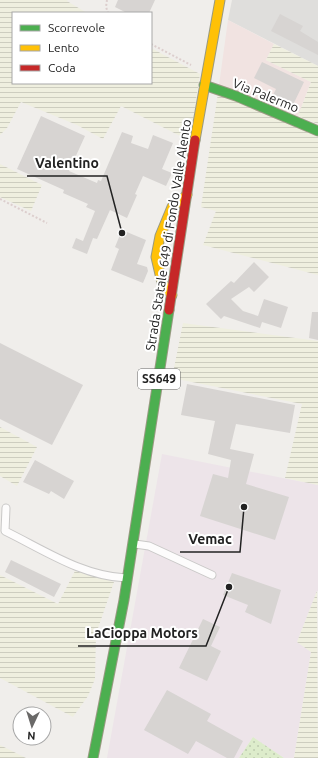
<svg xmlns="http://www.w3.org/2000/svg" width="318" height="758" viewBox="0 0 318 758" font-family="Ubuntu,sans-serif">
	<defs>
		<pattern id="farmland-rules" width="6" height="5" patternUnits="userSpaceOnUse"><rect width="6" height="5" fill="#efefdf"/><path d="M0 2.5h6" fill="none" stroke="#cdcdbf"/></pattern>
		<pattern id="grass-dots" width="8" height="8" patternUnits="userSpaceOnUse"><rect width="8" height="8" fill="#ddeccb"/><path d="M2 2h.1M6 6h.1" fill="none" stroke="#bdcaae" stroke-width="1.8" stroke-linecap="round"/></pattern>
	</defs>
	<rect width="100%" height="100%" fill="#f0eeeb"/>
	<path fill="#dfdedc" d="M232,0H318V66L228,20Z"/>
	<path fill="#f1e3e1" d="M228,20L274,44L266,60L311,82L298,116L219,85Z"/>
	<path fill="#ede4e9" d="M162,454L318,485V591H317L297,642L311,652L294,758H284L253,737L239,758H107Z"/>
	<g fill="url(#farmland-rules)">
		<path d="M0,0H68L67,1L87,13H13V83H151V48L200,74L190,141L121,106L103,139L77,125L21,102L7,128L0,135Z"/>
		<path d="M274,44L318,66V124L298,116L311,82L266,60Z"/>
		<path d="M218,93L318,137V275L203,245L216,211L201,207Z"/>
		<path d="M0,164L42,185L31,211L0,197Z"/>
		<path d="M183,323L318,341V485L285,478L302,404L172,378Z"/>
		<path d="M0,427L37,447L17,486L0,476Z"/>
		<path d="M75,571L114,582L96,634L95,679L88,696L73,717L0,678V575L58,604Z"/>
		<path d="M317,591L318,758H294L311,652L297,642Z"/>
		<path d="M0,745L26,758H0Z"/>
	</g>
	<path fill="url(#grass-dots)" d="M253,737L284,758H239Z"/>
	<g fill="#d7d4d2">
		<path d="M118,0H155L149,13H127L115,7Z"/>
		<path d="M280,14L303,26L300,31L318,42V55L271,31Z"/>
		<path d="M262,62L304,82L292,107L272,97L276,89L254,78Z"/>
		<path d="M41,116L85,136L69,171L97,183L98,180L101,181L122,132L133,136L131,143L148,149L153,135L173,143L162,169L172,173L166,186L143,176L135,194L137,195L127,218L110,210L97,239L93,238L87,254L72,248L76,238L83,241L95,211L86,207L88,204L63,193L64,190L17,169Z"/>
		<path d="M122,230L146,240L137,264L147,267L148,271L143,283L111,270L119,249L115,247Z"/>
		<path d="M254,262L269,277L254,292L249,287L231,299L243,311L258,316L264,299L288,307L281,328L262,322L260,328L224,316L221,319L206,304L231,281L234,283Z"/>
		<path d="M312,312H318V340L309,338Z"/>
		<path d="M0,343L83,385L52,445L0,419Z"/>
		<path d="M187,384L295,405L290,433L236,424L230,449L254,454L246,484L289,497L275,540L200,516L213,474L228,478L231,460L208,454L215,421L181,415Z"/>
		<path d="M35,460L74,481L64,499L51,491L49,494L23,482Z"/>
		<path d="M11,560L61,584L54,597L5,572Z"/>
		<path d="M232,573L281,590L271,624L245,612L248,605L223,595Z"/>
		<path d="M203,619L220,627L211,646L221,651L207,681L179,668Z"/>
		<path d="M167,690L211,714L207,721L243,741L234,758H227L196,741L188,754L144,730Z"/>
	</g>
	<g fill="none" stroke-linecap="round" stroke-linejoin="round">
		<g stroke="#c9c8c7" stroke-width="9">
			<g id="lane">
				<path d="M6,508L5,531C44,550 82,576 126,578"/>
				<path d="M135,544L149,546L212,575"/>
			</g>
		</g>
		<g stroke="#999a82" stroke-width="11">
			<g id="fast">
				<path d="M204,85L236,96L318,131"/>
				<path d="M93,758L124,600L169,310"/>
			</g>
		</g>
		<g stroke="#999a82" stroke-width="11">
			<g id="slow">
				<path d="M195,140L220,0"/>
				<path d="M172,295L162,283L156,257L160,236L172,207L187,195"/>
			</g>
		</g>
		<g stroke="#999a82" stroke-width="11">
			<path id="jam" d="M169,310L195,140"/>
		</g>
		<g stroke="#dccecd" stroke-width="2" stroke-dasharray="2 2" stroke-linecap="butt">
			<path d="M107,0L106,7L108,13"/>
			<path d="M151,44L191,65"/>
			<path d="M0,199L47,223"/>
		</g>
		<use href="#lane" stroke="#fdfcfc" stroke-width="7"/>
		<use href="#fast" stroke="#4caf50" stroke-width="9"/>
		<use href="#slow" stroke="#ffc107" stroke-width="9"/>
		<use href="#jam" stroke="#c62828" stroke-width="9"/>
	</g>
	<g text-anchor="middle" stroke-width="4" stroke-linejoin="round" paint-order="stroke">
		<rect fill="#fff" stroke="#646464" stroke-width="1" x="138" y="369" width="42" height="20" rx="3"/>
		<g font-size="12" font-weight="bold" fill="#222">
			<text x="159" y="383">SS649</text>
		</g>
		<g font-size="13" fill="#222" stroke="#fff">
			<text transform="translate(266 95) rotate(22)" y="5">Via Palermo</text>
			<text transform="translate(168 235) rotate(-81)" y="5">Strada Statale 649 di Fondo Valle Alento</text>
		</g>
	</g>
	<path fill="none" stroke="#222" stroke-width="1.5" d="M122 233L107 176H27M244 507L240 552H180M229 587L206 646H78"/>
	<g fill="#222" stroke="#fff" stroke-width="1.5">
		<circle cx="122" cy="233" r="4"/>
		<circle cx="244" cy="507" r="4"/>
		<circle cx="229" cy="587" r="4"/>
	</g>
	<g font-size="14" text-anchor="middle" font-weight="bold" fill="#222" stroke="#fff" stroke-width="4" stroke-linejoin="round" paint-order="stroke">
		<text x="67" y="168">Valentino</text>
		<text x="210" y="544">Vemac</text>
		<text x="142" y="638">LaCioppa Motors</text>
	</g>
	<rect x="12" y="12" width="140" height="72" fill="#ffffff" stroke="#a7a7a7"/>
	<rect x="20" y="25" width="20" height="6" fill="#4caf50" stroke="#a7a7a7"/>
	<text x="48" y="32" font-size="12" fill="#222222">Scorrevole</text>
	<rect x="20" y="45" width="20" height="6" fill="#ffc107" stroke="#a7a7a7"/>
	<text x="48" y="52" font-size="12" fill="#222222">Lento</text>
	<rect x="20" y="65" width="20" height="6" fill="#c62828" stroke="#a7a7a7"/>
	<text x="48" y="72" font-size="12" fill="#222222">Coda</text>
	<g transform="translate(32 726) rotate(184)"><circle r="19" fill="#ffffff" stroke="#a7a7a7"/>
	<path d="M0-3L7 15L0 10L-7 15Z" fill="#6a6968"/>
	<text y="-6" font-size="11" font-weight="bold" text-anchor="middle" fill="#222222">N</text>
	</g>
</svg>
